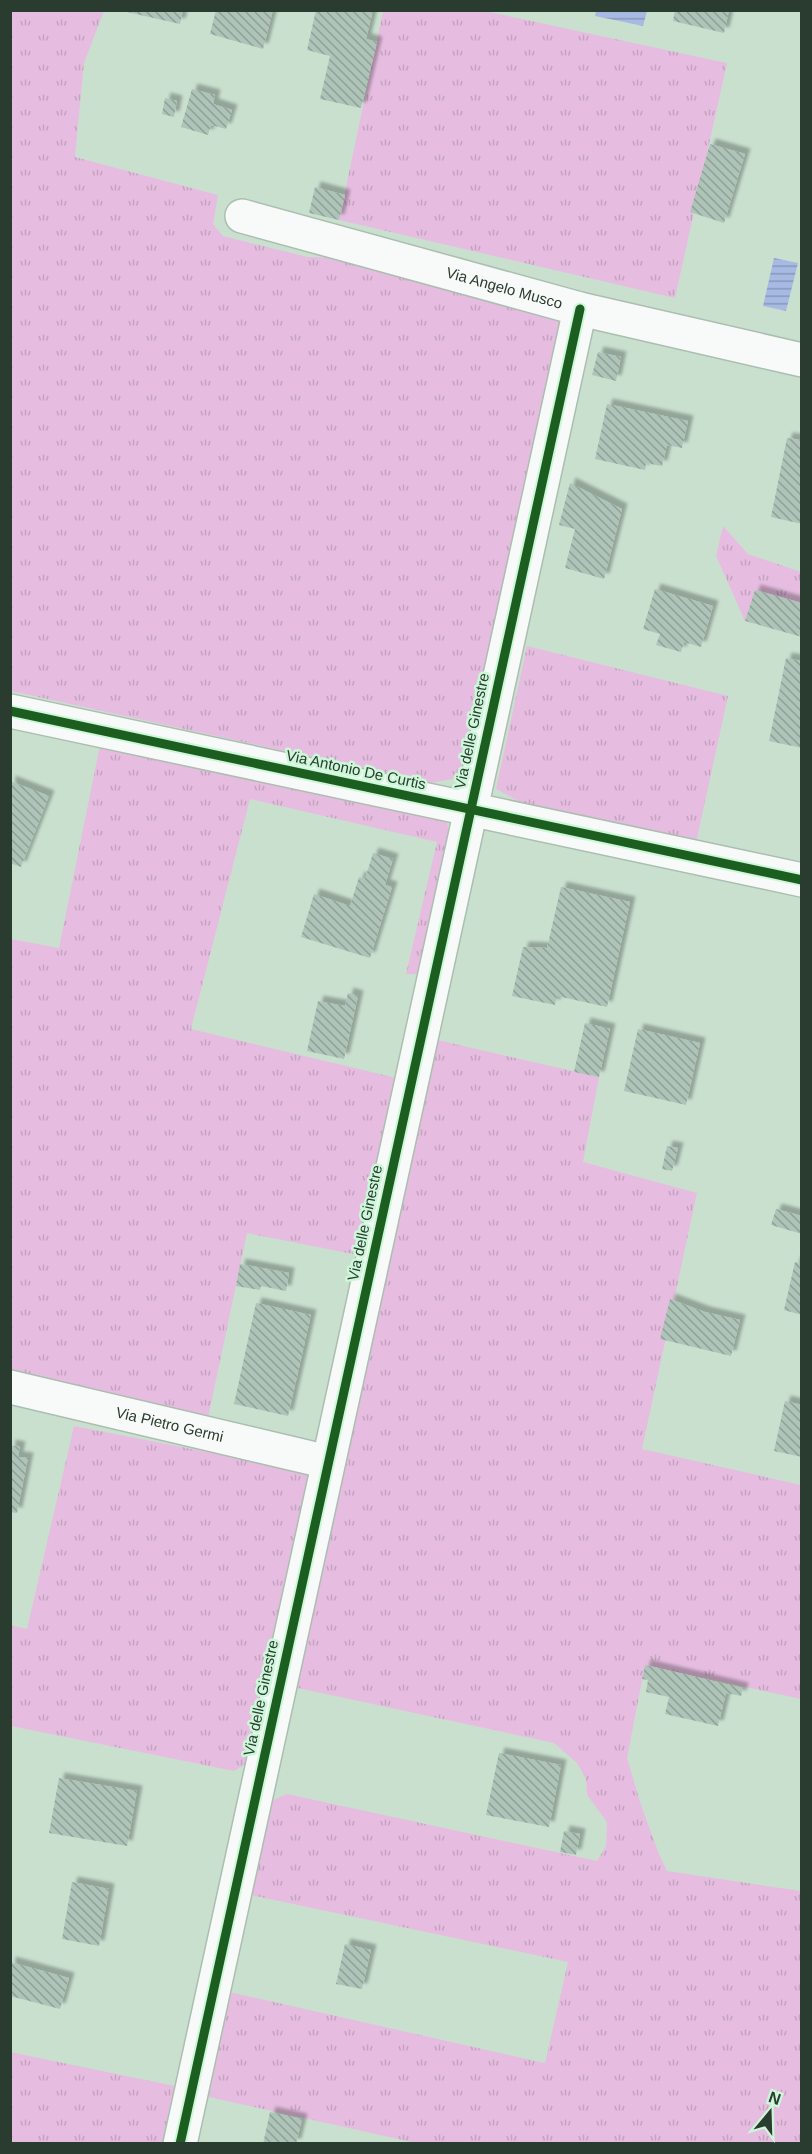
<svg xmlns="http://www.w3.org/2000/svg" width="812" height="2154" viewBox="0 0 812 2154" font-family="Arial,sans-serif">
	<defs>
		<pattern id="grass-tufts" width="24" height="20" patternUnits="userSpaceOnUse" patternTransform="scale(1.5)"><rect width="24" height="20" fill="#e6bde0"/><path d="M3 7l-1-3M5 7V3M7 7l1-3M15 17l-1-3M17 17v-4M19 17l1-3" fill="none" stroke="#c5a3c0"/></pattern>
		<pattern id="water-rules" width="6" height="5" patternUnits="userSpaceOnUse" patternTransform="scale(1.5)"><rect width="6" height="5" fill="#a7bae4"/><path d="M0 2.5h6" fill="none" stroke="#8898b9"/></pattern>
		<pattern id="building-back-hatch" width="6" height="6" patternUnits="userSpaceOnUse" patternTransform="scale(1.5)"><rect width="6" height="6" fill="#afc4b9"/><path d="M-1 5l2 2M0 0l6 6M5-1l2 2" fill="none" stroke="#8fa097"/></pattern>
		<filter id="shadow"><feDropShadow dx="5.5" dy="-5.5" stdDeviation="1.5" flood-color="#0004"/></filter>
	</defs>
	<rect width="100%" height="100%" fill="#c9e0cf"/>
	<g fill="url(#grass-tufts)">
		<path d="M11,11H104L84,63L75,157L218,195L213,224L223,236L308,257L347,258L561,316L463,777L431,783L11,691Z"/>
		<path d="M383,11H485L727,63L675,298L339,220Z"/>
		<path d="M723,526L748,554L801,572V603L755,590L745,621L716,556Z"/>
		<path d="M527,646L728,696L696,843L520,802L496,789Z"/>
		<path d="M100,745L447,819L450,844L422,974H406L437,842L250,799L191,1029L401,1079L363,1256L247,1233L208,1418L11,1371V939L59,948Z"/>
		<path d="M433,1039L599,1077L583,1162L697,1193L642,1449L801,1485V1699L645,1665L627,1758L641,1805L659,1854L667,1871L801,1891V2143H416L209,2097L229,1992L545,2063L568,1962L251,1895L273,1800L287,1794L597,1861L606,1846L607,1822L587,1795L586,1779L577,1763L554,1743L293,1687Z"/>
		<path d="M74,1426L310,1472L252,1760L234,1771L11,1726L10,1625L27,1629Z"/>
		<path d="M10,2052L180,2087L169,2143H11Z"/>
	</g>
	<g fill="url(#water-rules)">
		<path d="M596,11V10L647,11L643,26L595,16Z"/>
		<path d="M774,258L798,263L786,311L763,306Z"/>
	</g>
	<g fill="url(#building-back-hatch)" filter="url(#shadow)">
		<path d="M128,10H183L180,24L127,12Z"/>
		<path d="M216,10H273L263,49L210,34Z"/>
		<path d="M316,10H373L366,39L377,42L361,108L320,99L330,56L307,50Z"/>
		<path d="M675,10H729L724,33L673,21Z"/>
		<path d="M192,89L215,95L213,104L232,110L226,129L211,125L208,135L181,127Z"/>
		<path d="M165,98L177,101L174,117L162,114Z"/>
		<path d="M710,144L745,154L724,223L690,212Z"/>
		<path d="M315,187L345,195L339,220L309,213Z"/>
		<path d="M598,352L621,357L616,381L592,375Z"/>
		<path d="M607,404L688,421L682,448L667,445L662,466L646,463L645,470L595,459Z"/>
		<path d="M787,438L802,440V524L771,517Z"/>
		<path d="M570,483L622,509L604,579L565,568L575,529L559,525Z"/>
		<path d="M655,589L713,606L701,647L684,642L681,652L656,645L660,634L643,629Z"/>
		<path d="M755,590L802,603V637L745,621Z"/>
		<path d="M786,658L802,661V748L769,741Z"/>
		<path d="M10,781L49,796L21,867L10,863Z"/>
		<path d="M373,853L393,859L385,885L392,887L370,958L301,937L314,894L350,906L359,877L365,879Z"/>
		<path d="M561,887L630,902L607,1007L557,996L555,1005L512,996L523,947L547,948Z"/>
		<path d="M348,993L358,996L344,1059L307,1051L318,1001L345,1006Z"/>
		<path d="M585,1023L610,1029L599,1077L574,1072Z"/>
		<path d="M638,1029L700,1043L686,1105L624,1091Z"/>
		<path d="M667,1146L678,1148L672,1171L662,1169Z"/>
		<path d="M776,1209L802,1216V1234L771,1225Z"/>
		<path d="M795,1262L802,1264V1315L784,1310Z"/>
		<path d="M240,1264L289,1273L286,1291L261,1286L260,1290L236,1286Z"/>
		<path d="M670,1299L705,1312L740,1320L731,1356L660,1339Z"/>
		<path d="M256,1303L311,1315L288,1416L234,1404Z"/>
		<path d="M785,1401L802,1405V1457L774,1451Z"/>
		<path d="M10,1445L20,1447L18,1457L28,1458L17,1513L10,1512Z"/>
		<path d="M645,1665L743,1688L741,1696L726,1693L718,1726L665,1714L669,1697L646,1692L648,1680L642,1679Z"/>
		<path d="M499,1753L561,1765L549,1827L486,1815Z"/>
		<path d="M59,1778L137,1791L127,1846L49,1833Z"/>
		<path d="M564,1831L580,1834L576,1855L560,1852Z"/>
		<path d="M72,1882L109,1889L99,1946L62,1939Z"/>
		<path d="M345,1944L371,1950L362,1989L336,1984Z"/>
		<path d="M10,1962L69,1978L60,2009L10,1996Z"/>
		<path d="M270,2112L302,2119L296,2144H263Z"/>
	</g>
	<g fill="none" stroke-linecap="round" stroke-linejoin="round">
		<g stroke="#abbeb0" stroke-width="36">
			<g id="minor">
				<path id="s1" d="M242,216L580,309L802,360"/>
				<path d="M10,711L802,880"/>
				<path id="s2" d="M10,1387L328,1462"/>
				<path d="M180,2144L580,309"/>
			</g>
		</g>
		<use href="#minor" stroke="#f7faf8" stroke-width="33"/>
		<g stroke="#ccf7d8" stroke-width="13">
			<g id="cycleway">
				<path d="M10,711L802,880"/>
				<path d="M180,2144L580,309"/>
			</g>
		</g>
		<use href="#cycleway" stroke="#1b5e20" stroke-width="9"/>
	</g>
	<g text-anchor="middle" stroke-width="5" stroke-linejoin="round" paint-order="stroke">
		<g font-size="15" fill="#2a3b2f" stroke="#ccf7d8">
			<text dy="5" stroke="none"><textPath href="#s1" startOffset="272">Via Angelo Musco</textPath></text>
			<text transform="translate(472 731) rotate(-78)" y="5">Via delle Ginestre</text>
			<text transform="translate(356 770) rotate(12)" y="5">Via Antonio De Curtis</text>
			<text transform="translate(365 1223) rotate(-78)" y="5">Via delle Ginestre</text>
			<text dy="5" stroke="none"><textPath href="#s2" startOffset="164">Via Pietro Germi</textPath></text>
			<text transform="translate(261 1698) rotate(-78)" y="5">Via delle Ginestre</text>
		</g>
	</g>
	<rect width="812" height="2154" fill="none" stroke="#2a3b2f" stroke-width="24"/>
	<g transform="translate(770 2112) rotate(19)" stroke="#ccf7d8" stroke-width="4.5" paint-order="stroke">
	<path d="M0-4.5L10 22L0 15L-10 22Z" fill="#2a3b2f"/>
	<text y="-9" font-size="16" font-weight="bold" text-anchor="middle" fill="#2a3b2f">N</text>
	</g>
</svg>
